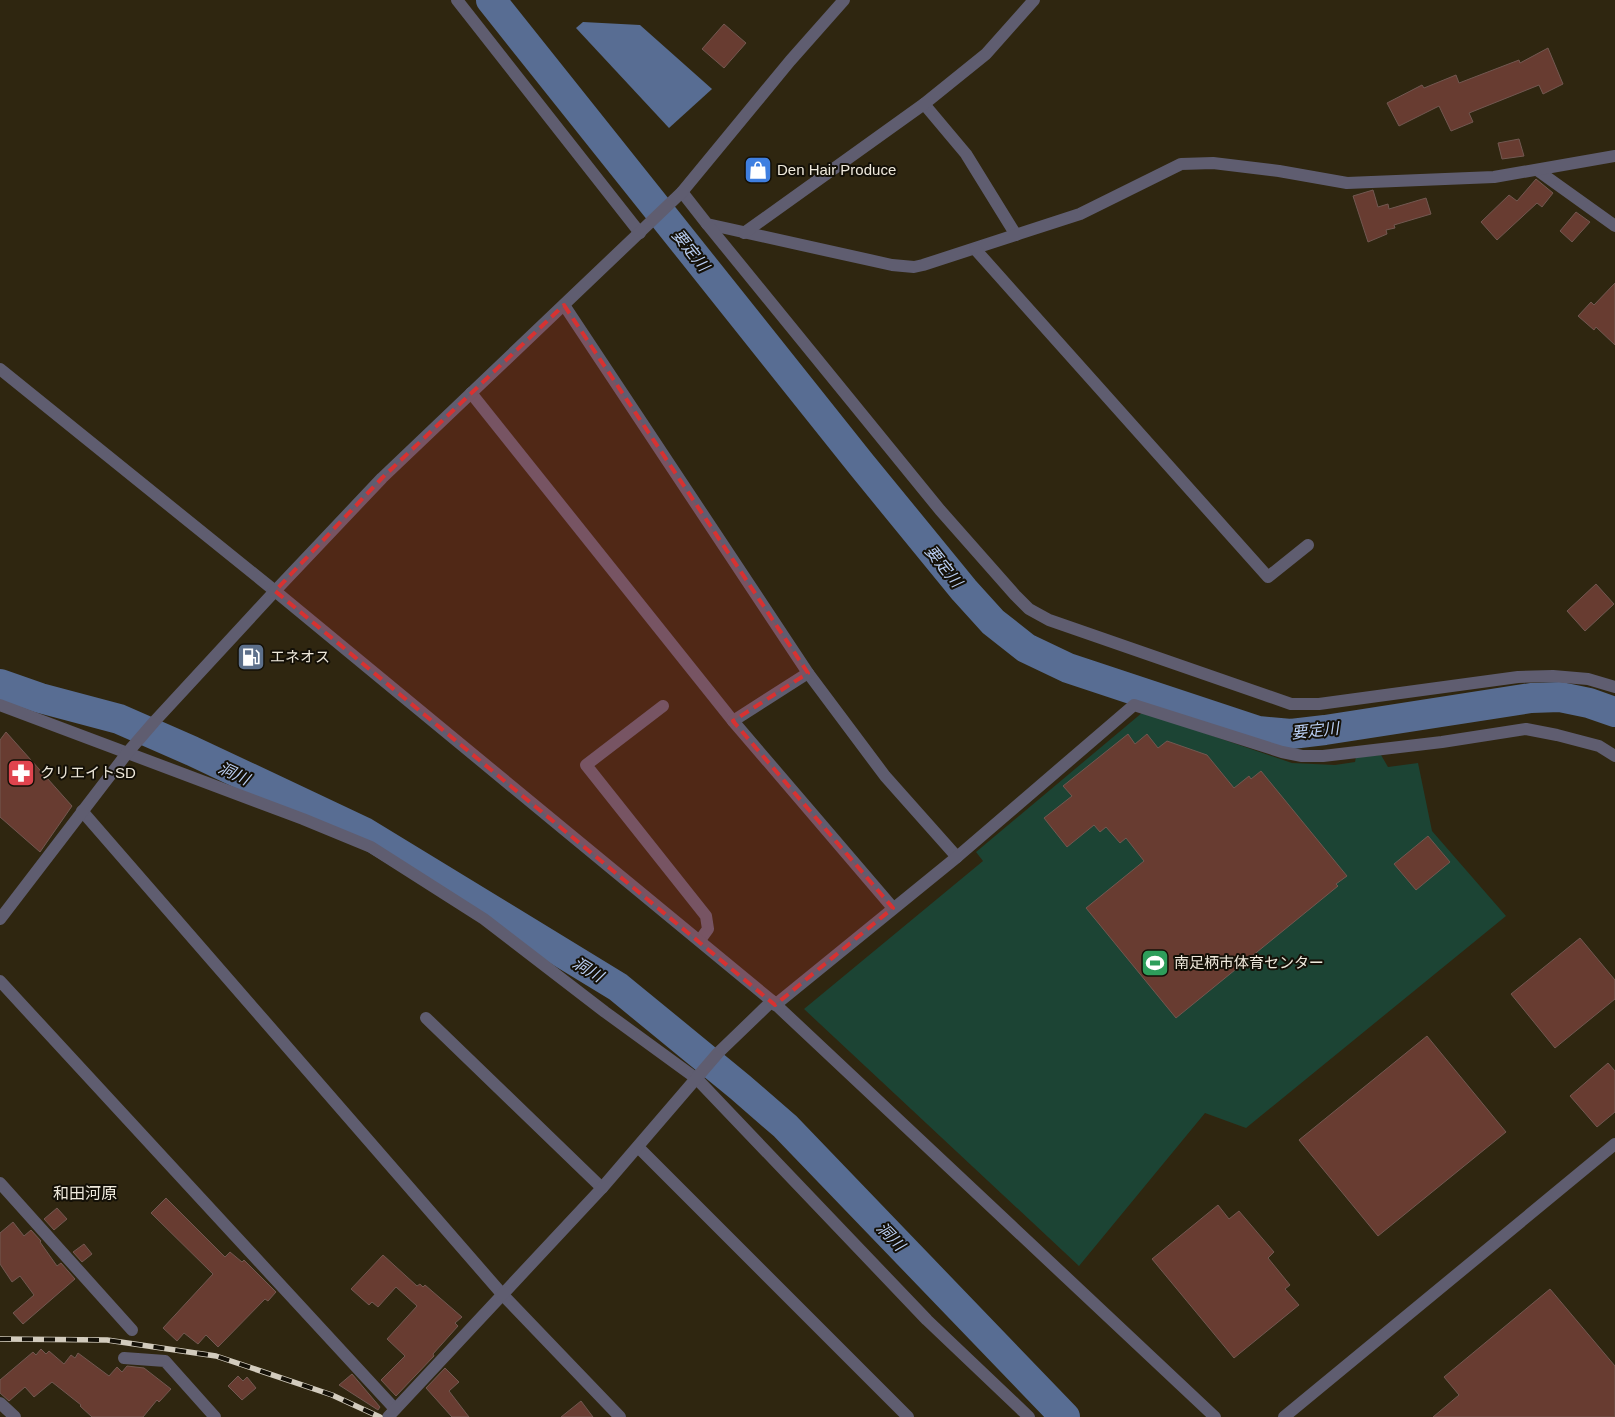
<svg xmlns="http://www.w3.org/2000/svg" width="1615" height="1417" viewBox="0 0 1615 1417" font-family="Arial,'Noto Sans JP',sans-serif">
	<rect width="100%" height="100%" fill="#2f2610"/>
	<path fill="#1c4434" d="M1143,712L1292,763L1335,765L1355,762L1356,757L1381,755L1388,767L1418,763L1432,831L1506,916L1246,1128L1205,1113L1079,1266L804,1009L983,861L976,852Z"/>
	<path fill="#586d93" d="M583,22L640,25L712,89L669,128L576,28Z"/>
	<g fill="none" stroke-linecap="round" stroke-linejoin="round">
		<g stroke="#586d93" stroke-width="30">
			<path d="M491,0L861,464L964,590L993,622L1026,648L1068,668L1258,731L1291,734L1325,730L1531,698L1560,697L1589,703L1615,712"/>
			<path d="M0,684L40,698L119,719L192,751L364,832L618,987L740,1087L785,1126L1065,1417"/>
		</g>
	</g>
	<g fill="#683c31" stroke="#725851">
		<path d="M724,24L746,43L724,68L702,49Z"/>
		<path d="M1548,48L1563,84L1543,94L1539,85L1469,113L1473,122L1451,131L1439,106L1399,126L1387,103L1422,85L1424,88L1456,75L1459,83L1519,60L1520,63Z"/>
		<path d="M1519,139L1524,156L1502,159L1498,143Z"/>
		<path d="M1536,179L1553,193L1542,207L1537,203L1497,240L1481,222L1509,195L1517,201Z"/>
		<path d="M1373,190L1378,207L1388,204L1389,209L1426,198L1431,214L1394,225L1395,228L1386,230L1387,234L1368,242L1353,196Z"/>
		<path d="M1576,212L1590,222L1572,242L1560,231Z"/>
		<path d="M1615,283V345L1596,327L1594,330L1578,316L1591,302L1594,305Z"/>
		<path d="M1596,584L1614,604L1585,631L1567,611Z"/>
		<path d="M6,732L72,806L40,852L0,817V740Z"/>
		<path d="M1128,734L1135,744L1147,734L1158,748L1167,741L1207,755L1234,788L1249,776L1251,779L1261,771L1347,876L1336,884L1338,886L1176,1018L1086,908L1144,861L1126,838L1120,843L1106,827L1100,832L1094,825L1067,847L1044,818L1072,796L1063,786Z"/>
		<path d="M1428,836L1450,862L1416,890L1394,864Z"/>
		<path d="M1580,938L1615,980V999L1555,1048L1511,994Z"/>
		<path d="M1427,1036L1506,1132L1378,1236L1299,1140Z"/>
		<path d="M1608,1063L1615,1071V1112L1597,1127L1570,1096Z"/>
		<path d="M166,1198L225,1257L230,1252L242,1262L244,1260L276,1292L268,1301L265,1299L218,1347L206,1335L198,1344L184,1333L177,1341L163,1328L213,1274L151,1213Z"/>
		<path d="M1218,1205L1229,1219L1239,1211L1274,1252L1268,1258L1290,1285L1285,1289L1299,1305L1234,1358L1152,1259Z"/>
		<path d="M57,1208L67,1219L54,1230L44,1219Z"/>
		<path d="M13,1222L24,1236L31,1230L41,1241L40,1242L57,1266L61,1263L75,1279L23,1324L13,1313L34,1295L20,1276L12,1282L0,1264V1233Z"/>
		<path d="M84,1244L92,1254L82,1262L73,1252Z"/>
		<path d="M383,1255L417,1286L420,1284L423,1287L425,1285L462,1317L455,1323L458,1326L433,1354L434,1356L396,1396L381,1380L405,1356L387,1339L417,1306L396,1287L378,1307L372,1302L369,1305L351,1289Z"/>
		<path d="M1550,1289L1615,1366V1417H1433L1459,1395L1444,1377Z"/>
		<path d="M41,1349L46,1354L49,1351L64,1364L71,1355L75,1358L78,1353L109,1376L117,1367L122,1372L127,1366L144,1368L171,1389L159,1402L157,1400L143,1417H92L80,1406L81,1405L52,1382L34,1397L25,1387L9,1401L0,1393V1380L33,1352L36,1355Z"/>
		<path d="M445,1368L459,1382L449,1391L469,1417H452L426,1388Z"/>
		<path d="M352,1374L380,1407L378,1410L339,1385Z"/>
		<path d="M238,1376L243,1381L247,1377L256,1388L242,1400L228,1386Z"/>
		<path d="M581,1401L593,1417H561Z"/>
	</g>
	<g fill="none" stroke-linecap="round" stroke-linejoin="round">
		<g stroke="#5f5d70" stroke-width="12">
			<path d="M457,0L640,233"/>
			<path d="M924,104L966,154L1016,235"/>
			<path d="M1537,170L1615,226"/>
			<path d="M682,192L707,224L892,265L914,267L923,265L1080,214L1181,164L1213,163L1279,171L1347,183L1494,177L1615,156"/>
			<path d="M707,224L940,510L1015,595L1029,609L1049,620L1291,704H1319L1518,677L1553,676L1588,679L1615,687"/>
			<path d="M744,233L924,104L986,54L1034,0"/>
			<path d="M975,249L1268,577L1308,545"/>
			<path d="M564,305L808,673L885,776L957,857"/>
			<path d="M471,393L733,721L893,908"/>
			<path d="M0,705L303,819L371,847L484,919L605,1012L697,1079L927,1320L1029,1417"/>
			<path d="M663,706L586,765L706,916L708,929L700,940"/>
			<path d="M733,721L808,673"/>
			<path d="M82,811L502,1294L620,1417"/>
			<path d="M0,981L395,1409"/>
			<path d="M775,1005L957,857L1134,705L1282,752L1302,756H1323L1442,742L1526,729L1557,735L1599,746L1615,756"/>
			<path d="M426,1018L602,1188"/>
			<path d="M638,1147L908,1417"/>
			<path d="M0,1183L132,1330"/>
			<path d="M124,1358L165,1361L215,1417"/>
			<path d="M0,1403L15,1417"/>
			<path d="M388,1417L602,1188L718,1053L772,1001"/>
			<path d="M1284,1417L1615,1144"/>
		</g>
		<g stroke="#5f5d70" stroke-width="12">
			<path d="M0,369L275,591L772,1001L1215,1417"/>
			<path d="M0,919L128,752L154,722L275,591L382,478L682,192L790,61L844,0"/>
		</g>
		<g stroke="#d2cbbd" stroke-width="5.5">
			<path id="rail" d="M0,1339L107,1340L216,1356L332,1395L380,1417"/>
		</g>
		<use href="#rail" stroke="#141007" stroke-width="4" stroke-dasharray="11" stroke-linecap="butt"/>
	</g>
	<path fill="#d73231" fill-opacity="0.2" stroke="#d73231" stroke-width="4" stroke-dasharray="10 6" stroke-linejoin="round" d="M564,305L808,673L733,721L893,908L775,1005L275,591L382,478Z"/>
	<defs>
		<g id="shop-square" transform="scale(1.4375)"><rect x="-9" y="-9" width="18" height="18" rx="4" fill="#3f7fe0" stroke="#141007"/><path d="M-5-2.5h2.3a2.7 3.5 0 0 1 5.4 0H5L5.5 6h-11ZM-1.5-2.5h3a1.5 2.3 0 0 0-3 0Z" fill="#fff"/></g>
		<g id="fuel-square" transform="scale(1.4375)"><rect x="-9" y="-9" width="18" height="18" rx="4" fill="#5c6f8a" stroke="#141007"/><path d="M-5.5-6h7V0h2V4h1.3V-2.5L3-4.5l.8-.8L6-3V5H2.5V1h-1V6h-7ZM-4.2-4.7v3.2H.2V-4.7Z" fill="#fff"/></g>
		<g id="pharmacy-square" transform="scale(1.4375)"><rect x="-9" y="-9" width="18" height="18" rx="4" fill="#e0444e" stroke="#141007"/><path d="M-2-6h4v4h4v4h-4v4h-4v-4h-4v-4h4Z" fill="#fff"/></g>
		<g id="stadium-square" transform="scale(1.4375)"><rect x="-9" y="-9" width="18" height="18" rx="4" fill="#2e9e5b" stroke="#141007"/><path d="M0-5a6.5 5 0 1 0 0 10a6.5 5 0 1 0 0-10ZM-3.5-1.8h7v3.6h-7Z" fill="#fff"/></g>
	</defs>
	<g fill-rule="evenodd">
		<use href="#shop-square" x="758" y="170"/>
		<use href="#fuel-square" x="251" y="657"/>
		<use href="#pharmacy-square" x="21" y="773"/>
		<use href="#stadium-square" x="1155" y="963"/>
	</g>
	<g text-anchor="middle" stroke-width="4" stroke-linejoin="round" paint-order="stroke">
		<g font-size="15" fill="#efe9dc" stroke="#141007" text-anchor="start">
			<text x="777" y="175">Den Hair Produce</text>
			<text x="270" y="662">エネオス</text>
			<text x="40" y="778">クリエイトSD</text>
			<text x="1174" y="968">南足柄市体育センター</text>
		</g>
		<g font-size="16" font-style="italic" fill="#b9cef3" stroke="#141007">
			<text transform="translate(691 250) rotate(51)" y="6">要定川</text>
			<text transform="translate(944 566) rotate(51)" y="6">要定川</text>
			<text transform="translate(1315 730) rotate(-6)" y="6">要定川</text>
			<text transform="translate(234 773) rotate(25)" y="6">洞川</text>
			<text transform="translate(588 969) rotate(31)" y="6">洞川</text>
			<text transform="translate(891 1236) rotate(46)" y="6">洞川</text>
		</g>
		<g font-size="16" fill="#efe9dc" stroke="#141007">
			<text x="85" y="1199">和田河原</text>
		</g>
	</g>
</svg>
